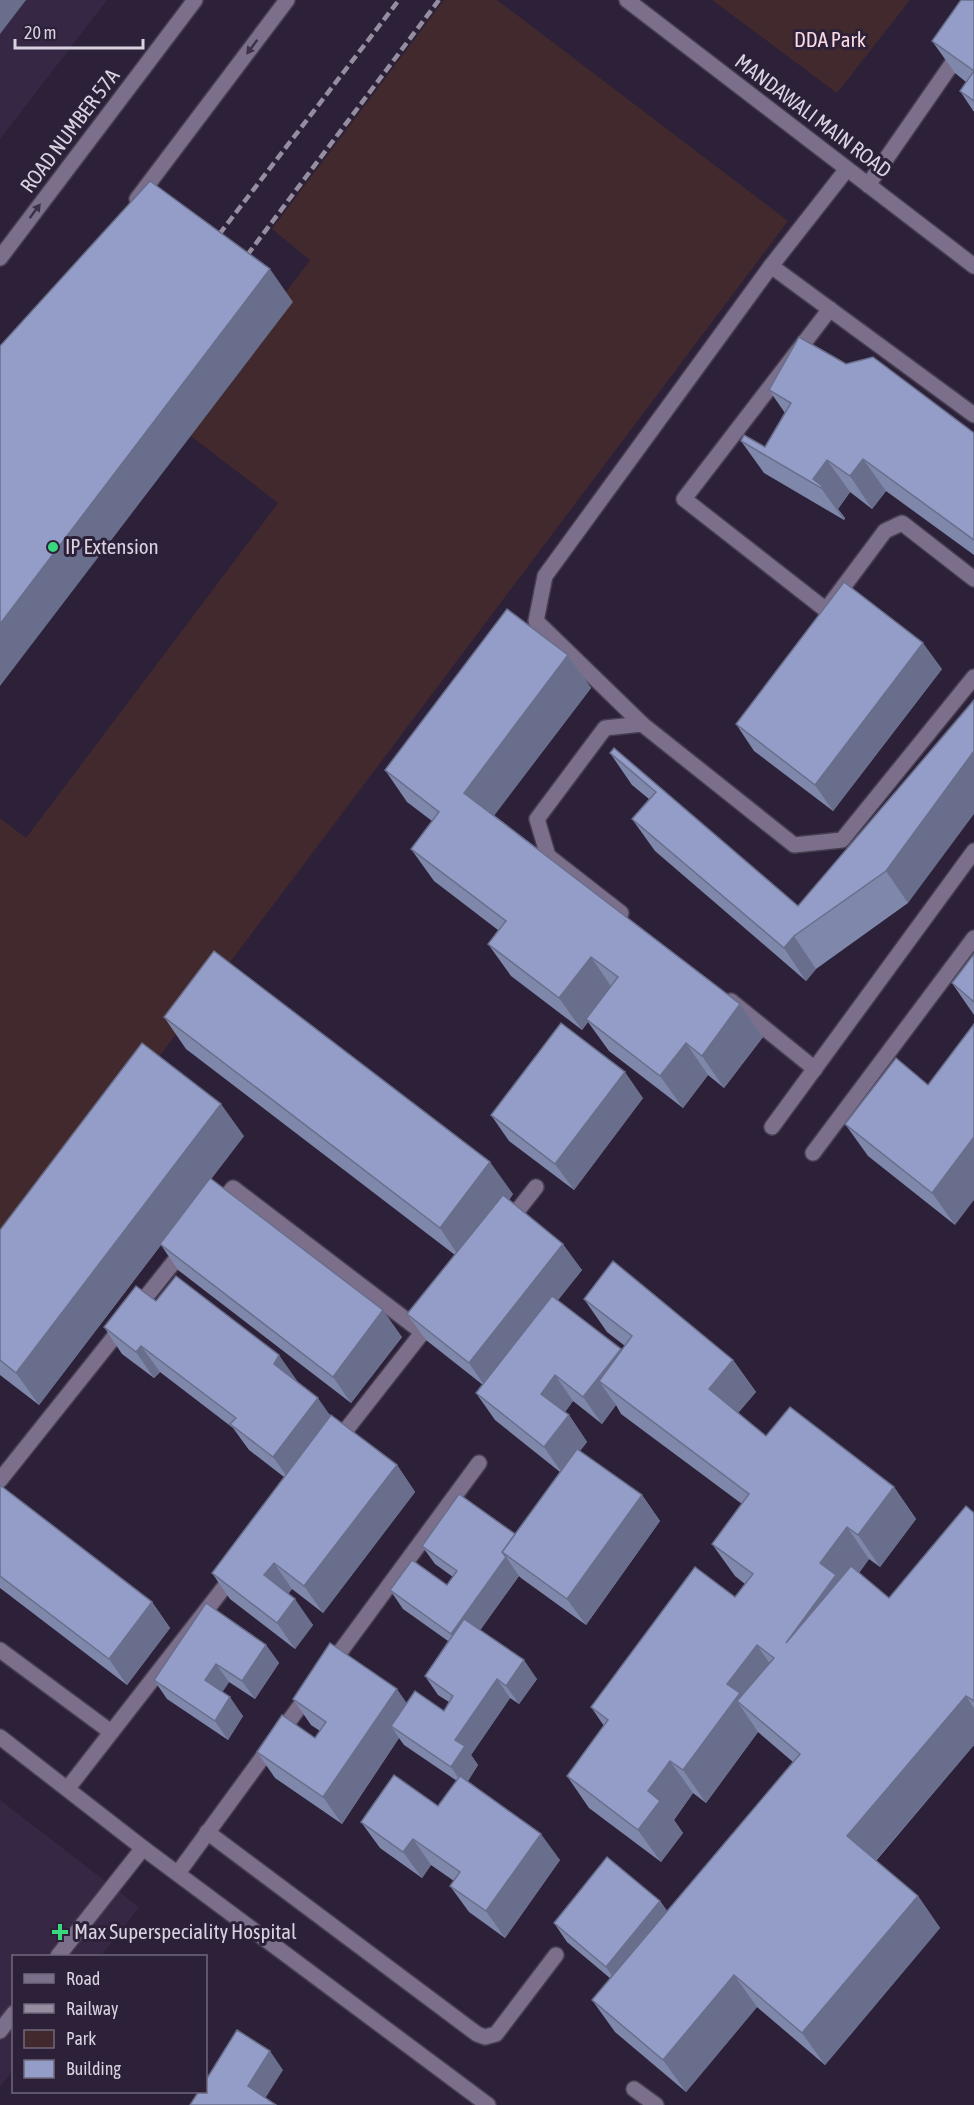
<svg xmlns="http://www.w3.org/2000/svg" width="974" height="2105" viewBox="0 0 974 2105" font-family="'Asap Condensed',sans-serif">
	<rect width="100%" height="100%" fill="#2c2138"/>
	<g fill="#362744">
		<path d="M0,0H107L0,139Z"/>
		<path d="M0,1800L139,1907L101,1956H14L13,2070L0,2087Z"/>
	</g>
	<g fill="#42292d">
		<path d="M444,0H497L788,221L0,1268V818L26,838L278,503L183,430L310,260L272,229Z"/>
		<path d="M712,0H910L837,93Z"/>
	</g>
	<g fill="none" stroke-linecap="round" stroke-linejoin="round">
		<g stroke="#483e51" stroke-width="18">
			<g id="service">
				<path d="M217,1208L233,1188L422,1332"/>
				<path d="M507,1224L536,1187"/>
				<path d="M335,1444L433,1319"/>
				<path d="M0,1480L185,1248"/>
				<path d="M0,1650L111,1732"/>
				<path d="M329,1667L479,1463"/>
				<path d="M68,1788L236,1572"/>
				<path d="M207,1832L477,2034L485,2037L496,2034L556,1955"/>
				<path d="M178,1873L311,1691"/>
				<path d="M58,1956L143,1848"/>
				<path d="M0,2031L14,2013"/>
				<path d="M634,2089L656,2105"/>
			</g>
		</g>
		<g stroke="#483e51" stroke-width="18">
			<g id="minor">
				<path d="M847,169L771,266L974,415"/>
				<path d="M868,185L974,32"/>
				<path d="M830,309L684,499L826,610L885,531L902,523L974,579"/>
				<path d="M642,724L536,621L545,576L771,266"/>
				<path d="M621,913L548,856L537,819L605,728L642,724L794,845L842,840L974,677"/>
				<path d="M731,1001L815,1069"/>
				<path d="M772,1127L974,851"/>
				<path d="M813,1153L974,938"/>
				<path d="M0,1737L143,1848L488,2105"/>
			</g>
		</g>
		<g stroke="#483e51" stroke-width="18">
			<g id="tertiary">
				<path d="M627,0L974,266"/>
				<path d="M137,199L287,0"/>
				<path d="M0,258L195,0"/>
			</g>
		</g>
		<use href="#service" stroke="#7c6f8b" stroke-width="15"/>
		<use href="#minor" stroke="#7c6f8b" stroke-width="15"/>
		<use href="#tertiary" stroke="#7c6f8b" stroke-width="15"/>
		<g stroke="#968ea0" stroke-width="4.5" stroke-dasharray="9 4.5" stroke-linecap="butt">
			<path d="M211,245L399,0"/>
			<path d="M239,266L439,0"/>
		</g>
	</g>
	<g fill="#7f87ab">
		<path d="M974,0V112L960,91L966,82L955,73L932,41Z"/>
		<path d="M846,364L974,433V555L886,491L872,509L850,492L838,509L845,518L844,520L764,473L741,441L765,447L785,413L769,390Z"/>
		<path d="M568,655L591,688L494,815L740,1004L763,1037L724,1088L708,1075L683,1108L609,1051L588,1022L582,1030L511,976L488,944L498,930L434,881L411,849L432,821L407,802L385,770Z"/>
		<path d="M942,669L833,811L754,751L736,724Z"/>
		<path d="M974,700L908,903L816,969L806,981L655,851L632,819L649,799L632,785L610,753L798,906Z"/>
		<path d="M974,954V1015L952,983Z"/>
		<path d="M164,1017L513,1194L509,1200L582,1270L558,1300L622,1350L625,1346L607,1332L584,1299L733,1360L756,1392L738,1413L766,1436L894,1487L916,1519L880,1567L869,1559L859,1573L889,1598L974,1513V1745L876,1861L918,1896L940,1928L825,2065L757,2007L686,2092L615,2032L592,2000L611,1979L567,1942L554,1923L660,1901L667,1911L793,1762L758,1732L706,1803L693,1793L674,1820L683,1833L661,1862L589,1808L567,1776L604,1726L591,1707L735,1597L745,1584L735,1576L712,1544L742,1504L621,1414L616,1405L602,1424L573,1401L565,1412L569,1415L587,1442L580,1451L642,1495L660,1521L586,1625L521,1578L519,1576L480,1630L537,1679L519,1704L510,1698L471,1755L478,1765L468,1781L560,1860L505,1938L469,1912L450,1886L454,1881L431,1865L422,1878L380,1848L361,1822L438,1806L457,1781L404,1745L399,1738L342,1824L275,1778L257,1752L315,1738L320,1731L311,1725L293,1699L407,1703L444,1711L449,1702L438,1695L425,1676L448,1641L403,1609L390,1590L447,1585L453,1577L435,1564L422,1546L515,1534L560,1472L495,1420L476,1393L483,1385L426,1340L407,1314L455,1255L186,1049Z"/>
		<path d="M928,1085L955,1225L868,1156L845,1124Z"/>
		<path d="M643,1098L574,1190L509,1141L491,1115Z"/>
		<path d="M244,1136L211,1179L402,1337L351,1403L178,1270L161,1245L39,1405L0,1375V1230Z"/>
		<path d="M156,1301L298,1382L331,1416L397,1465L415,1492L323,1613L292,1589L288,1594L313,1625L295,1649L230,1599L212,1573L284,1477L249,1450L233,1428L160,1372L154,1378L122,1354L104,1327Z"/>
		<path d="M0,1485L152,1602L170,1628L127,1685L0,1588Z"/>
		<path d="M266,1645L279,1663L255,1699L229,1682L222,1692L243,1716L228,1740L167,1699L154,1680Z"/>
	</g>
	<g fill="#686e8b">
		<path d="M0,0H26L0,34Z"/>
		<path d="M270,269L293,302L0,686V624Z"/>
		<path d="M863,459L886,491L872,509L850,476Z"/>
		<path d="M827,460L850,492L838,509L845,518L844,520L821,488L813,479Z"/>
		<path d="M923,643L942,669L833,811L815,785Z"/>
		<path d="M568,655L591,688L487,825L464,793Z"/>
		<path d="M974,751V814L908,903L886,871Z"/>
		<path d="M794,936L816,969L806,981L784,948Z"/>
		<path d="M591,957L613,989L586,1019L588,1022L582,1030L559,998Z"/>
		<path d="M740,1004L763,1037L724,1088L702,1056Z"/>
		<path d="M686,1043L708,1075L683,1108L660,1076Z"/>
		<path d="M625,1072L643,1098L574,1190L555,1164Z"/>
		<path d="M221,1104L244,1136L39,1405L16,1373Z"/>
		<path d="M974,1137V1200L955,1225L932,1193Z"/>
		<path d="M490,1162L513,1194L462,1261L440,1228Z"/>
		<path d="M563,1244L582,1270L487,1389L469,1363Z"/>
		<path d="M383,1310L402,1337L351,1403L333,1377Z"/>
		<path d="M141,1346L160,1372L154,1378L136,1352Z"/>
		<path d="M621,1349L639,1375L599,1381L616,1405L602,1424L583,1397Z"/>
		<path d="M279,1355L298,1382L292,1390L274,1364Z"/>
		<path d="M733,1360L756,1392L731,1421L709,1389Z"/>
		<path d="M555,1375L573,1401L559,1420L541,1394Z"/>
		<path d="M318,1398L336,1424L292,1483L273,1457Z"/>
		<path d="M569,1415L587,1442L562,1473L544,1447Z"/>
		<path d="M397,1465L415,1492L323,1613L304,1586Z"/>
		<path d="M894,1487L916,1519L880,1567L858,1535Z"/>
		<path d="M642,1495L660,1521L586,1625L567,1599Z"/>
		<path d="M847,1527L869,1559L846,1590L786,1643L820,1563Z"/>
		<path d="M506,1557L519,1576L464,1653L451,1634Z"/>
		<path d="M274,1563L292,1589L282,1602L264,1575Z"/>
		<path d="M295,1599L313,1625L295,1649L277,1623Z"/>
		<path d="M152,1602L170,1628L127,1685L109,1659Z"/>
		<path d="M266,1645L279,1663L255,1699L242,1681Z"/>
		<path d="M757,1645L779,1677L737,1701L758,1732L706,1803L683,1770L727,1684Z"/>
		<path d="M524,1660L537,1679L519,1704L506,1686Z"/>
		<path d="M216,1664L229,1682L218,1699L205,1680Z"/>
		<path d="M497,1679L510,1698L471,1755L478,1765L464,1786L451,1767L455,1740Z"/>
		<path d="M397,1689L415,1715L391,1726L399,1738L342,1824L323,1797Z"/>
		<path d="M966,1696L974,1708V1745L869,1868L847,1836Z"/>
		<path d="M230,1697L243,1716L228,1740L215,1721Z"/>
		<path d="M670,1761L693,1793L674,1820L683,1833L661,1862L638,1830L648,1791Z"/>
		<path d="M541,1834L560,1860L505,1938L486,1911Z"/>
		<path d="M413,1839L431,1865L422,1878L403,1852Z"/>
		<path d="M918,1896L940,1928L825,2065L802,2033Z"/>
		<path d="M660,1901L673,1919L619,1986L606,1967Z"/>
		<path d="M734,1975L757,2007L686,2092L663,2060Z"/>
		<path d="M270,2051L283,2070L261,2105L248,2086Z"/>
	</g>
	<g fill="#949dc7" stroke="#686e8b" stroke-width="1.5">
		<path d="M961,0H974V101L960,91L974,71L932,41Z"/>
		<path d="M150,181L270,269L0,624V346Z"/>
		<path d="M799,337L846,364L873,357L974,433V540L863,459L850,476L827,460L813,479L822,486L821,488L741,441L744,435L765,447L791,403L769,390Z"/>
		<path d="M844,582L923,643L815,785L736,724Z"/>
		<path d="M507,609L568,655L464,793L740,1004L702,1056L686,1043L660,1076L586,1019L618,977L591,957L559,998L488,944L506,921L411,849L439,812L385,770Z"/>
		<path d="M974,700V751L886,871L794,936L784,948L632,819L656,792L610,753L614,748L798,906Z"/>
		<path d="M214,951L490,1162L440,1228L164,1017Z"/>
		<path d="M974,954V1002L952,983Z"/>
		<path d="M561,1023L625,1072L555,1164L491,1115Z"/>
		<path d="M974,1024V1137L932,1193L845,1124L896,1058L928,1085Z"/>
		<path d="M142,1043L221,1104L16,1373L0,1360V1230Z"/>
		<path d="M210,1178L383,1310L333,1377L160,1244Z"/>
		<path d="M503,1195L563,1244L469,1363L407,1314Z"/>
		<path d="M613,1261L733,1360L709,1389L766,1436L790,1407L894,1487L858,1535L847,1527L820,1563L836,1575L786,1643L851,1566L889,1598L966,1506L974,1513V1701L966,1696L847,1836L918,1896L802,2033L734,1975L663,2060L592,2000L800,1754L737,1701L774,1658L757,1645L727,1684L740,1693L683,1770L670,1761L648,1791L660,1801L638,1830L567,1776L608,1720L591,1707L695,1567L735,1597L753,1574L712,1544L749,1494L599,1381L632,1336L584,1299Z"/>
		<path d="M176,1276L279,1355L274,1364L318,1398L273,1457L230,1424L236,1418L141,1346L136,1352L104,1327L136,1286L156,1301Z"/>
		<path d="M552,1296L621,1349L583,1397L555,1375L541,1394L569,1415L544,1447L476,1393Z"/>
		<path d="M331,1415L397,1465L304,1586L274,1563L264,1575L295,1599L277,1623L212,1573Z"/>
		<path d="M577,1449L642,1495L567,1599L502,1552Z"/>
		<path d="M0,1485L152,1602L109,1659L0,1576Z"/>
		<path d="M459,1494L515,1534L502,1552L506,1557L451,1634L390,1590L412,1560L447,1585L457,1571L422,1546Z"/>
		<path d="M206,1603L266,1645L242,1681L216,1664L205,1680L230,1697L215,1721L154,1680Z"/>
		<path d="M464,1619L524,1660L506,1686L497,1679L455,1740L465,1746L451,1767L391,1726L415,1691L444,1711L453,1696L425,1676Z"/>
		<path d="M330,1643L397,1689L323,1797L257,1752L282,1715L315,1738L326,1722L293,1699Z"/>
		<path d="M394,1775L438,1806L460,1776L541,1834L486,1911L450,1886L460,1872L413,1839L403,1852L361,1822Z"/>
		<path d="M607,1857L660,1901L606,1967L554,1923Z"/>
		<path d="M237,2030L270,2051L248,2086L276,2105H190L199,2091H206V2080Z"/>
	</g>
	<defs><path id="oneway-solid" d="M-6-.8H1V-3.2L6.5 0L1 3.2V.8H-6Z" transform="scale(1.5)"/></defs>
	<g fill="#3c3149">
		<use href="#oneway-solid" transform="translate(252 47) rotate(127)"/>
		<use href="#oneway-solid" transform="translate(35 211) rotate(-53)"/>
	</g>
	<g fill="#39d87f" stroke="#2c2138" stroke-width="2">
		<circle cx="53" cy="547" r="6"/>
		<path d="M57 1923h6v6h6v6h-6v6h-6v-6h-6v-6h6z"/>
	</g>
	<g text-anchor="middle" stroke-width="6" stroke-linejoin="round" paint-order="stroke">
		<g font-size="21" fill="#fcdbe0" stroke="#2c2138">
			<text x="830" y="47">DDA Park</text>
		</g>
		<g font-size="21" fill="#d9d2e1" stroke="#2c2138">
			<text transform="translate(813 116) rotate(37)" y="7">MANDAWALI MAIN ROAD</text>
			<text transform="translate(70 131) rotate(-53)" y="7">ROAD NUMBER 57A</text>
		</g>
		<g font-size="21" fill="#d9d2e1" stroke="#2c2138" text-anchor="start">
			<text x="65" y="554">IP Extension</text>
			<text x="74" y="1939">Max Superspeciality Hospital</text>
		</g>
	</g>
	<rect x="12" y="1955" width="195" height="138" fill="#2c2138" stroke="#71687c" stroke-width="1.5"/>
	<rect x="24" y="1974" width="30" height="9" fill="#7c6f8b" stroke="#71687c" stroke-width="1.5"/>
	<text x="66" y="1985" font-size="18" fill="#d9d2e1">Road</text>
	<rect x="24" y="2004" width="30" height="9" fill="#968ea0" stroke="#71687c" stroke-width="1.5"/>
	<text x="66" y="2015" font-size="18" fill="#d9d2e1">Railway</text>
	<rect x="24" y="2030" width="30" height="18" fill="#42292d" stroke="#71687c" stroke-width="1.5"/>
	<text x="66" y="2045" font-size="18" fill="#d9d2e1">Park</text>
	<rect x="24" y="2060" width="30" height="18" fill="#949dc7" stroke="#71687c" stroke-width="1.5"/>
	<text x="66" y="2075" font-size="18" fill="#d9d2e1">Building</text>
	<path d="M15 39v9h128v-9" fill="none" stroke="#d9d2e1" stroke-width="3"/>
	<text x="24" y="39" font-size="18" fill="#d9d2e1" stroke="#2c2138" stroke-width="4.5" paint-order="stroke">20 m</text>
</svg>
